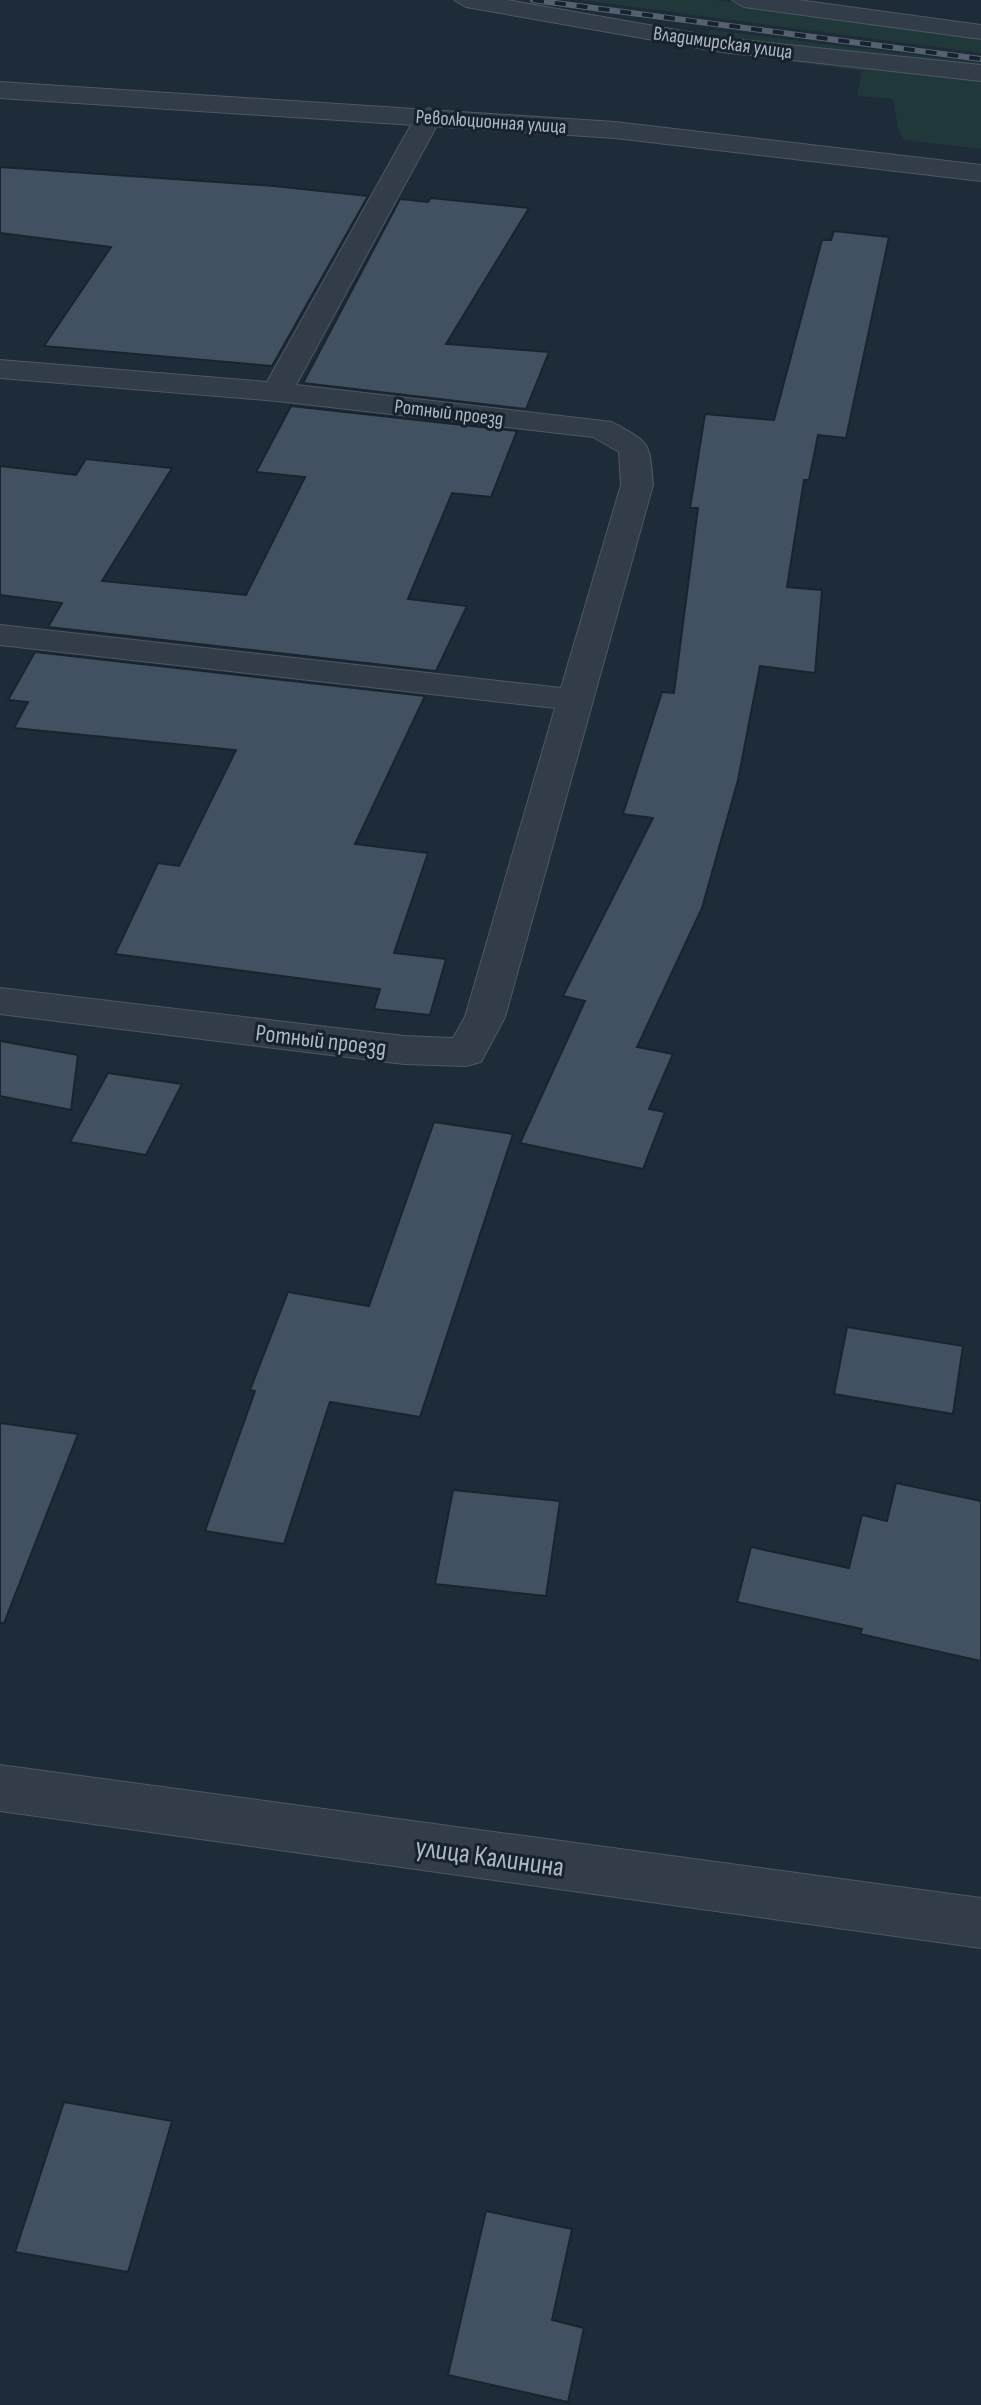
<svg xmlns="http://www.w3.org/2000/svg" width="981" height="2405" viewBox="0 0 981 2405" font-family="'Sofia Sans Condensed',sans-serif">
	<rect width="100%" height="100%" fill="#1e2b39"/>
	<g fill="#20383a">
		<path d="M582,0H715L981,35V53Z"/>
		<path d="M710,30L981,63V70L706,36Z"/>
		<path d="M701,44L981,76V149L904,140L898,129L893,99L857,96L862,71L699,50Z"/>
	</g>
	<g fill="#415161" stroke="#1a242f" stroke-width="2">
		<path d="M0,167L274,186L368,196L272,366L44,346L111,247L0,233Z"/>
		<path d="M431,198L529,208L446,344L549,352L526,409L303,383L400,199L428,202Z"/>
		<path d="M834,231L889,237L846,438L818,435L809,480H804L787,587L822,590L815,673L760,666L738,780L702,908L637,1047L673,1054L649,1109L665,1112L643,1169L520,1143L585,1001L563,996L653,818L623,814L662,692L674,693L698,508H690L705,414L774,420L822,240H831Z"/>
		<path d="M291,406L517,431L491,497L452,493L408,599L467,606L436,671L48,627L62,603L0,595V466L76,475L86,459L172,468L102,581L246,595L305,477L256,472Z"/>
		<path d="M35,652L425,696L355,844L428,853L394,953L446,959L430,1015L374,1009L380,989L115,954L158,863L179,866L236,750L14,728L28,702L8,700Z"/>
		<path d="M0,1041L78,1055L71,1110L0,1096Z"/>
		<path d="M108,1073L182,1084L146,1155L70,1142Z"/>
		<path d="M434,1122L513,1134L420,1417L330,1402L284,1544L205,1531L255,1391L250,1390L288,1292L369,1306Z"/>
		<path d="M847,1327L963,1346L953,1414L834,1394Z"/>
		<path d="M0,1423L78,1434L4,1623H0Z"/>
		<path d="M896,1483L981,1501V1661L860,1634L862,1629L737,1602L751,1547L849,1568L862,1515L887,1521Z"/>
		<path d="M453,1490L560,1501L546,1596L435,1584Z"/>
		<path d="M64,2102L172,2121L128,2272L15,2252Z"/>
		<path d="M486,2211L572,2229L552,2320L584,2328L568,2402L448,2375Z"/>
	</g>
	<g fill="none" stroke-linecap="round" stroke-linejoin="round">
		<g stroke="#4d5864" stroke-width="2">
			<g id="minor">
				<path d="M454,0H507L722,38L981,65V81L722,52L466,7Z"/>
				<path d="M732,0H798L981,25V39L744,7Z"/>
				<path d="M429,108L442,116L296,385L612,422C651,444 649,440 653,485L505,1017L481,1062L466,1066L404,1064L0,1014V988L404,1036L453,1038L465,1017L555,708L0,645V625L561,688L621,485L619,452L593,437L277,401L0,378V360L267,382L416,116Z"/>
			</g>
		</g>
		<g stroke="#4d5864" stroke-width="2">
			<g id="tertiary">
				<path d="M0,82L615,122L981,165V181L615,138L0,98Z"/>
				<path d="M0,1765L981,1898V1948L0,1811Z"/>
			</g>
		</g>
		<use href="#minor" fill="#323d49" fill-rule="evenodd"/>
		<use href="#tertiary" fill="#323d49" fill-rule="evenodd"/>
		<g stroke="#546270" stroke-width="6">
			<path id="rail" d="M533,0L981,59"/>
		</g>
		<use href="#rail" stroke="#18222d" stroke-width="4" stroke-dasharray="11" stroke-linecap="butt"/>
	</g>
	<g text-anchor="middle" stroke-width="6" stroke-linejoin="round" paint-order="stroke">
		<g font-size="20" fill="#acb8c6" stroke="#18222d">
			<text transform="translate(723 42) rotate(8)" y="7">Владимирская улица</text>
			<text transform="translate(491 121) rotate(4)" y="7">Революционная улица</text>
			<text transform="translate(449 412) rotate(7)" y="7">Ротный проезд</text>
		</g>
		<g font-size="24" fill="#acb8c6" stroke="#18222d">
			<text transform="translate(321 1040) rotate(7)" y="8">Ротный проезд</text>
		</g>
		<g font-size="28" fill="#acb8c6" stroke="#18222d">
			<text transform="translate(490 1856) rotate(8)" y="10">улица Калинина</text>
		</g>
	</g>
</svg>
